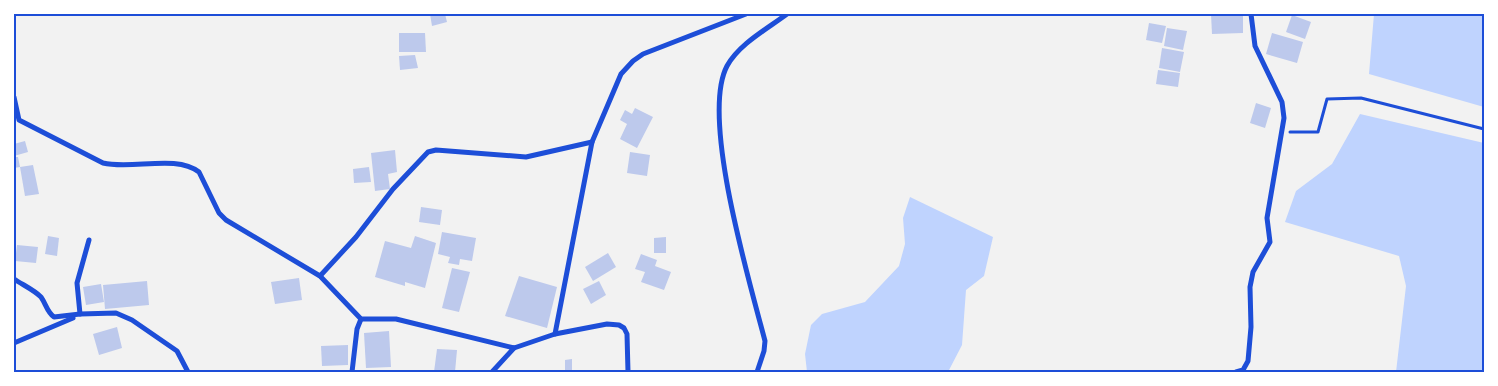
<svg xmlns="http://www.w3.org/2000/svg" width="1498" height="386" viewBox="0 0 1498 386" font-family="Barlow,sans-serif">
	<rect width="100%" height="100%" fill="#f2f2f2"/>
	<g fill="#bfd3fe">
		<path d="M1374,14H1484V107L1369,74Z"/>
		<path d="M1360,114L1484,143V372H1396L1406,286L1399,256L1285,222L1296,191L1332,164Z"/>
		<path d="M910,197L993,237L984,276L966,290L962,345L948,372H807L805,354L811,325L822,314L865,302L899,266L905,244L903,218Z"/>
	</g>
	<g fill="#bdc9ec">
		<path d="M430,14H445L447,22L432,26Z"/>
		<path d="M1211,14H1243V33L1212,34Z"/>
		<path d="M1292,15L1311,22L1305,39L1286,32Z"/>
		<path d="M1149,23L1166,26L1162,43L1146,40Z"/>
		<path d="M1167,28L1187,31L1183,50L1164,46Z"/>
		<path d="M399,33H425L426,52H399Z"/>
		<path d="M1272,33L1303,42L1297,63L1266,54Z"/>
		<path d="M1162,48L1184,52L1180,72L1159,68Z"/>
		<path d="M415,55L418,68L400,70L399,56Z"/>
		<path d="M1158,70L1180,73L1178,87L1156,84Z"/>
		<path d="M1256,103L1271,108L1265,128L1250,123Z"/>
		<path d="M635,108L653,117L637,148L620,139L627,124L620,120L625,110L632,114Z"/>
		<path d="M25,141L28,152L14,156V144Z"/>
		<path d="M395,150L397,172L388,174L390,189L375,191L371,153Z"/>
		<path d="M630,152L650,155L647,176L627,173Z"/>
		<path d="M14,157H18L20,167L14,168Z"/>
		<path d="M33,165L39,194L25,196L20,167Z"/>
		<path d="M369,167L371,182L354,183L353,169Z"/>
		<path d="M421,207L442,210L440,225L419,222Z"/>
		<path d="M442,232L476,238L472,261L460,259L459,265L448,263L450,257L438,254Z"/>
		<path d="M48,236L59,238L57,256L45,254Z"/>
		<path d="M415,236L436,243L425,288L405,282V286L375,277L385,241L411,248Z"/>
		<path d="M666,237V253H654V238Z"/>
		<path d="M17,245L38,247L36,263L15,261Z"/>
		<path d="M608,253L616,267L593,281L585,267Z"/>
		<path d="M641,254L657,260L655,266L671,272L664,290L641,282L645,272L635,269Z"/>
		<path d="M452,268L470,272L459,312L442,308Z"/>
		<path d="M519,276L557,287L547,328L505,316Z"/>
		<path d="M299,278L302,300L275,304L271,282Z"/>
		<path d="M147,281L149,305L105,309L103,285Z"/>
		<path d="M599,281L606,295L591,304L583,289Z"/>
		<path d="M101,284L104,302L86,305L83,287Z"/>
		<path d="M117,327L122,348L99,355L93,334Z"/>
		<path d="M389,331L391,367L366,368L364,333Z"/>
		<path d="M348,345V365L322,366L321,346Z"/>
		<path d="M437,349L457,350L455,372H434Z"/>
		<path d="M572,359V372H565V360Z"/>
	</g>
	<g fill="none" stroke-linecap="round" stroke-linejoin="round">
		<path stroke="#1d4ed8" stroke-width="3" d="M1290,132H1318L1327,99L1361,98L1484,129"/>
		<g stroke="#1d4ed8" stroke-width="5">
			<path d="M14,97L19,120L103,163C132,170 176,154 199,172L219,213L226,220L320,276L361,319H396L514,348L555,334L607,324L619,325L624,328L627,334L628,372"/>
			<path d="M89,240L77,283L80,314L116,313L132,320L177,351L188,372"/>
			<path d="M320,276L356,237L393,189L428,152L436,150L526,157L592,142"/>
			<path d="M14,279C23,285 34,290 41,297C46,304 47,312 54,317L80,314"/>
			<path d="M555,334L592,142L621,74L633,61L643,54L746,14"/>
			<path d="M14,343L73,318"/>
			<path d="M352,372L357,329L361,319"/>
			<path d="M492,372L514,348"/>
			<path d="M757,372L764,351L765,341C750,283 700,117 727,66C739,44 767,29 787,14"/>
			<path d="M1236,372L1243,370L1248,361L1251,327L1250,287L1253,272L1270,242L1267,218L1284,118L1282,102L1255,46L1251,14"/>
		</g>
	</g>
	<rect width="1498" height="386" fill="none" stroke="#ffffff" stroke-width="30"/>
	<rect x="15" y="15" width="1468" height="356" fill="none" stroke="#1d4ed8" stroke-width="2"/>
</svg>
